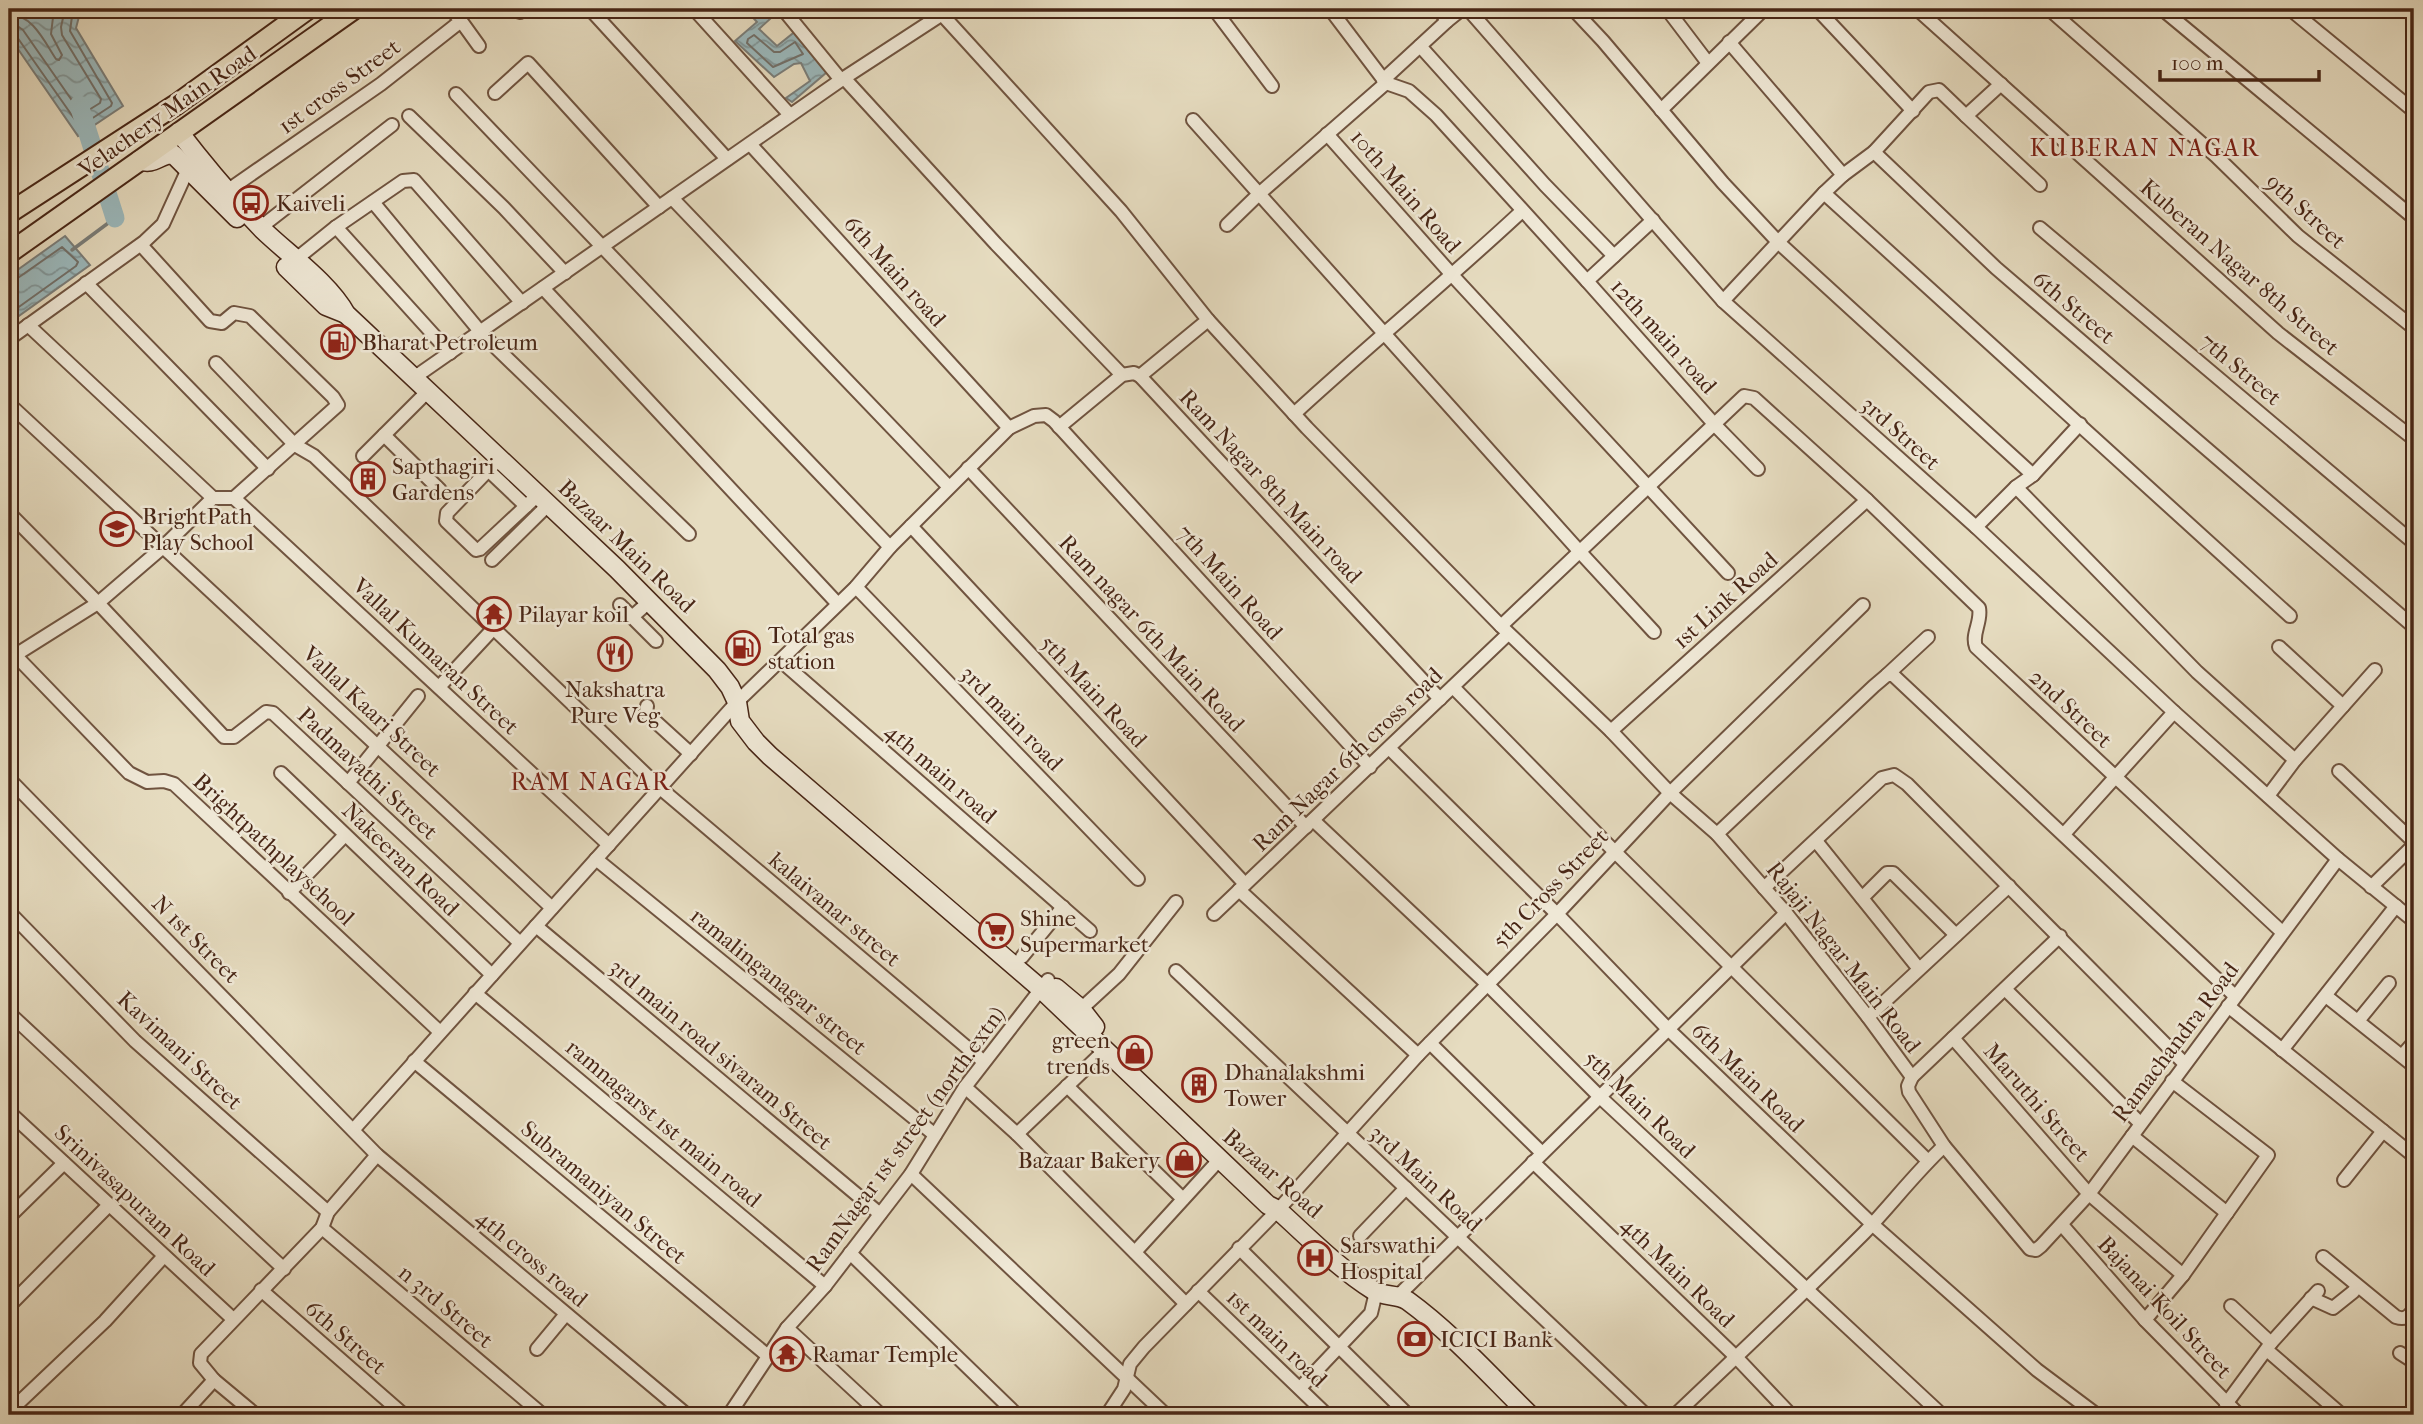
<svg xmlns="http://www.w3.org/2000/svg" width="2423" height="1424" viewBox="0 0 2423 1424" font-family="'IM FELL French Canon',serif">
	<defs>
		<pattern id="water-waves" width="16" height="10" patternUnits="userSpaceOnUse" patternTransform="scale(1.75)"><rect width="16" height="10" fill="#9bb9bd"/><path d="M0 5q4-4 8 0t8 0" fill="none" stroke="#809699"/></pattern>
	</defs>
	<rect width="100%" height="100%" fill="#e6dcc0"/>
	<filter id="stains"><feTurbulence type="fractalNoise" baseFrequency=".00286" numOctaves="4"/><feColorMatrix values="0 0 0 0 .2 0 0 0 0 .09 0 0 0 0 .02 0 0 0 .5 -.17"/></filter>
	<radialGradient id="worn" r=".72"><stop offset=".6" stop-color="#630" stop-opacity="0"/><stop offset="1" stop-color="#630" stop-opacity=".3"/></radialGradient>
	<g fill="url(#water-waves)" stroke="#7a7e7a" stroke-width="2">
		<path d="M9,9H81L76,28L123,106L78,136L9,36Z"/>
		<path d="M745,9H781L759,29L777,46L797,30L827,72L792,102L786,98L810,81L801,63L794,64L774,77L735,41L757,22Z"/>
		<path d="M65,236L90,265L9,323V276Z"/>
	</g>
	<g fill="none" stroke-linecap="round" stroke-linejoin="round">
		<g stroke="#72706a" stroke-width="2">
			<path d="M9,14C33,15 44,41 56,59L59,60L62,55L51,34L54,9"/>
			<path d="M9,25H16L23,30L80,112L84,113L100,103L101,99L62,35L61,27L65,9"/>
			<path d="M9,33L17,37L78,124L82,125L111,106L112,103L70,31L73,9"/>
			<path d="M754,35L774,52H780L795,42L803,54L773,67L747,43L748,39Z"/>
			<path d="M9,281L15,280L62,247L78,262L76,266L9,314"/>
		</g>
		<path stroke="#7a7e7a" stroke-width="3.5" d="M72,250L115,218"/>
		<path stroke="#9bb9bd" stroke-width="19" d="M79,105L115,218"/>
		<g stroke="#705440" stroke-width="16">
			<g id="minor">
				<path d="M518,9L520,12"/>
				<path d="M590,9L727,159"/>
				<path d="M694,9L790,115"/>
				<path d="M783,9L841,80"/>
				<path d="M937,9L1121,211L1208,320L1140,376"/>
				<path d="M1214,9L1272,86"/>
				<path d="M1330,9L1386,83L1409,91L1436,115L1587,281"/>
				<path d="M1439,9L1447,21L1462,9"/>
				<path d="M1468,9L1723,301L1976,527L2174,712L2338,859L2414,921"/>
				<path d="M1573,9L1603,41L1723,183L1779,243L2033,475"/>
				<path d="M1667,9L1708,63"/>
				<path d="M1817,9L1913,111"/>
				<path d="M1917,9L2278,333L2414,439"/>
				<path d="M2049,9L2216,156L2298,236L2414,328"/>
				<path d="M2162,9L2414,218"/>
				<path d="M2290,9L2414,111"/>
				<path d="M461,21L479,46"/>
				<path d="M1729,42L1843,175L1874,152L1996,268L2414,627"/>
				<path d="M1420,46L1545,185L1614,256"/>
				<path d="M844,78L996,244L1122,375"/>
				<path d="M1383,80L1447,21"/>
				<path d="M495,93L528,63L659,207"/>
				<path d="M456,94L890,547"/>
				<path d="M1661,110L1764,9"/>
				<path d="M409,116L504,208L565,273"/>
				<path d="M1966,116L2040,185"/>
				<path d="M1193,120L1580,552L1654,632"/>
				<path d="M1327,134L1453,276L1728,573"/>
				<path d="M750,144L1009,428"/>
				<path d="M1874,152L1929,92L1939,90L1966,116L2001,84"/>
				<path d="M1843,175L1824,193L2290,616"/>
				<path d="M227,191L381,84L461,21L451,9"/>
				<path d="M672,198L948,486"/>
				<path d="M373,202L483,335L689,534"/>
				<path d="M1653,220L1587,281L1715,425L1758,469"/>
				<path d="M1227,225L1260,193L1386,83"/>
				<path d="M261,227L392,125"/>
				<path d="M2040,228L2414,543"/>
				<path d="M295,260L336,227"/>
				<path d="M86,283L268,469"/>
				<path d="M543,288L837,603"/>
				<path d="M1723,301L1824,193"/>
				<path d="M1208,320L1307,428L1501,626"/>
				<path d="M28,325L213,498"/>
				<path d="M9,339L144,242L163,224L188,169"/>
				<path d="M450,353L336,227L403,181L414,180L522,303"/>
				<path d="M216,363L295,445L314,456L660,788L983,1061"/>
				<path d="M415,377L841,80L950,9"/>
				<path d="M9,404C189,573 372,739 552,908"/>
				<path d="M1294,414C1369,345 1447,281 1522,211"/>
				<path d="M1059,427L1122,375L1134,373L1140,376L1440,699"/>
				<path d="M384,435L440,490"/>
				<path d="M363,456L429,390"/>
				<path d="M500,458L447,513L446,521L476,550L480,549L539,494"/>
				<path d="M968,468L1306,827"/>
				<path d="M488,470L526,506"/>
				<path d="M2016,487L2197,672L2295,760"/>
				<path d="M234,498L609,845"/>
				<path d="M9,513L98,603L224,737H234L266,712L273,713L520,943"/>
				<path d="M911,526L1245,884"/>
				<path d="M1976,527L2016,487L2033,475L2080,424"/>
				<path d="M492,560L548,505"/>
				<path d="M856,587L1138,879"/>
				<path d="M620,605L632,617L650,601"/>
				<path d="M632,617L656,641"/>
				<path d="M14,654L129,773L147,782L164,781L174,784L440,1032"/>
				<path d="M9,659L98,603L162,548L213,498H234L338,405L333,397L250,316L234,313L222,323L210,321L141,245"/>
				<path d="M781,661L1090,931"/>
				<path d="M1887,675L1928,637"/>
				<path d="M439,687L493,629"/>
				<path d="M1453,687L1615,852L1928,1161"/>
				<path d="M2413,700L2414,701"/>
				<path d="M647,706L646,713L691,754"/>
				<path d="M2343,706L2375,670"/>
				<path d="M1611,731L1867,500"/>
				<path d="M1389,748L1557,914L1668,1029L1872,1224L2037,1370L2097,1415"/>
				<path d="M2339,771L2414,842"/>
				<path d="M281,773L492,975"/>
				<path d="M9,779L377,1155L687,1415"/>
				<path d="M348,783L418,696"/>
				<path d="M2268,796L2295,760L2343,706L2279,647"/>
				<path d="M1313,820L1487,984L1600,1097L1942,1415"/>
				<path d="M1717,834L1874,686L1887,675H1893L2235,996"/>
				<path d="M2064,834L2174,712"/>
				<path d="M1816,841L1919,969"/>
				<path d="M596,859L935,1135"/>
				<path d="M2371,887L2414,845"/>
				<path d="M1764,888L1882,778L1894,775L1907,784L2185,1064"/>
				<path d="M1239,890L1418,1055"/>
				<path d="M289,893L345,835"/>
				<path d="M1862,898L1887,873H1893L1956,935"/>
				<path d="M9,912L135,1041L328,1212"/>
				<path d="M1214,914L1508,634"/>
				<path d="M536,926L880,1214"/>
				<path d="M2282,932L1976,647C1971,634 1982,622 1979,608L1867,500L1754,398L1744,396L1501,626L1611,731L1670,793L1717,834L1786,913L1868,1017L1912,1077L1908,1086L1909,1092L1944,1146L2030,1249L2036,1250L2041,1246L2089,1194L2338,859"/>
				<path d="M1022,957L1063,907"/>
				<path d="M1176,971L1646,1415"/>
				<path d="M2005,989L2140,1123"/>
				<path d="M475,993L825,1286"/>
				<path d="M2326,996L2414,1066"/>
				<path d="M2228,1006L2414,1156"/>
				<path d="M1081,1009L1119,974L1176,902"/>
				<path d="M9,1013L284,1269"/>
				<path d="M1868,1017L2009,886"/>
				<path d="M2358,1021L2389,983"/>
				<path d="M1953,1038L2089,1194L2183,1275"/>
				<path d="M1430,1043L1542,1153"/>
				<path d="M2282,1050L2396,906"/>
				<path d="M2402,1056L2414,1042"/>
				<path d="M414,1061L768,1356"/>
				<path d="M1912,1077L2060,936"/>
				<path d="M1067,1086L1183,1199"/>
				<path d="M965,1087L1017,1134L1186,1304"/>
				<path d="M9,1112L233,1319"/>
				<path d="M354,1129L737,702L856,587L890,547L1009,428L1034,416L1046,415L1054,421L1370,767"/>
				<path d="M1017,1134L1105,1050"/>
				<path d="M2132,1136L2227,1213"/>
				<path d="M1533,1162L1736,1357L1791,1415"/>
				<path d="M911,1174L1166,1415"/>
				<path d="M2344,1180L2383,1131"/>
				<path d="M9,1217L64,1163"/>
				<path d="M2062,1225L2145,1320L2239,1415"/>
				<path d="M322,1228L543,1415"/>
				<path d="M1360,1236L1406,1188"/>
				<path d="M1239,1248L1408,1415"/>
				<path d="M1135,1252L1219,1160"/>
				<path d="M850,1253L1017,1415"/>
				<path d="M2323,1257L2396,1317C2405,1320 2408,1317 2414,1310"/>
				<path d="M261,1290L404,1415"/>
				<path d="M1198,1291L1327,1415"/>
				<path d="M1399,1295L1786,913"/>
				<path d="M2311,1298L2333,1308L2353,1292L2357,1287"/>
				<path d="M9,1306L109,1205"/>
				<path d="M2231,1306L2271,1343"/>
				<path d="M2145,1320L2183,1275L2268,1155L2172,1081"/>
				<path d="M787,1328L881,1415"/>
				<path d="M537,1349L566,1314"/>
				<path d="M2268,1351L2342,1415"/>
				<path d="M2400,1353L2414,1362"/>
				<path d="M1300,1388L1371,1313L1376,1292"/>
				<path d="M2226,1404L2271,1343L2318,1291"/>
				<path d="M9,1412L105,1321L164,1256"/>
				<path d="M182,1415L214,1380"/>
				<path d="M256,1415L214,1380L200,1363L201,1354L322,1228L328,1212L377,1155"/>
				<path d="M729,1415L787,1328L825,1286L911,1174L965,1087L1048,980"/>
				<path d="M1107,1415L1124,1389L1130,1364L1144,1347L1278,1210L1418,1055L1557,914L1670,793L1863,605"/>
				<path d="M1675,1415C1738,1355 1802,1295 1864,1233C1891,1205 1915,1173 1944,1146"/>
			</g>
		</g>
		<g stroke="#482616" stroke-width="21">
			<g id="secondary">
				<path d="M179,132C205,166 233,199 263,230C289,255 329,283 346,314L617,569L717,670L730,687L737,702L740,721L756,742L770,756L1041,989L1268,1205L1278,1210C1308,1237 1338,1268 1373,1290C1385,1298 1397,1293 1408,1301C1452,1333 1491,1377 1530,1415"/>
				<path d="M140,160C153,166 160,154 173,154L237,218"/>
				<path d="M286,267L326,306L346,314"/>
				<path d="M1056,988L1081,1009L1095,1027"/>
			</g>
		</g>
		<g stroke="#482616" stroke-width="23">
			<g id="primary">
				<path d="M9,213L177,104L308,9"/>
				<path d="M9,253L354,9"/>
			</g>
		</g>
		<use href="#minor" stroke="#efe8d6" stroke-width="12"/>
		<use href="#secondary" stroke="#efe8d6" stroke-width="18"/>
		<use href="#primary" stroke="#e6dcc0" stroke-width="19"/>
	</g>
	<defs>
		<g id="bus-ring" transform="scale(1.75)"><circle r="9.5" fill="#efe8d6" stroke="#8f2418" stroke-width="1.5"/><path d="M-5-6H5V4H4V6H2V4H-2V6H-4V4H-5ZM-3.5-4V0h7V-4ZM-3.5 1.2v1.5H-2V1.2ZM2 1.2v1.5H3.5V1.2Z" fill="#8f2418"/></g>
		<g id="fuel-ring" transform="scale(1.75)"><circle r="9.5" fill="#efe8d6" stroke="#8f2418" stroke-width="1.5"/><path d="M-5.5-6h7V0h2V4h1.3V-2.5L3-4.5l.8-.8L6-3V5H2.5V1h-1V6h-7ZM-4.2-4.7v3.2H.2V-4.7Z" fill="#8f2418"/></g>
		<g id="building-ring" transform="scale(1.75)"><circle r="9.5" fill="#efe8d6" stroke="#8f2418" stroke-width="1.5"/><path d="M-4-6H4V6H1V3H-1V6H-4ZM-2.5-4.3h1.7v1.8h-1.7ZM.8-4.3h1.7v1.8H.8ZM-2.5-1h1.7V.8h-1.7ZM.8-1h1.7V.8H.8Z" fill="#8f2418"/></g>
		<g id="school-ring" transform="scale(1.75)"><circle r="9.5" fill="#efe8d6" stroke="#8f2418" stroke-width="1.5"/><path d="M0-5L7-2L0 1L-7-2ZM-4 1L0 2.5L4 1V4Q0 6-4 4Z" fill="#8f2418"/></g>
		<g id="temple-ring" transform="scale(1.75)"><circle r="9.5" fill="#efe8d6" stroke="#8f2418" stroke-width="1.5"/><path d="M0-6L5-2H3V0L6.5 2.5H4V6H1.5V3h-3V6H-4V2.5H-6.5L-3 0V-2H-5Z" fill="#8f2418"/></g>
		<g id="restaurant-ring" transform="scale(1.75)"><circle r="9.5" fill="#efe8d6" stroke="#8f2418" stroke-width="1.5"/><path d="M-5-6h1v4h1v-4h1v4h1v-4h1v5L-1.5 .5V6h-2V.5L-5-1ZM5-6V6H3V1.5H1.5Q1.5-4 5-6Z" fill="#8f2418"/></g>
		<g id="supermarket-ring" transform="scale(1.75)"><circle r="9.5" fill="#efe8d6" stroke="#8f2418" stroke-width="1.5"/><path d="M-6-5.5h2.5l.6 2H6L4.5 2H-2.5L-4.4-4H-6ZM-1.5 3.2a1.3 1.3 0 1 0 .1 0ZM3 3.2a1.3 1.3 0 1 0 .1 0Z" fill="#8f2418"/></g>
		<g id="shop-ring" transform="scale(1.75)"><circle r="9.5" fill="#efe8d6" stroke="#8f2418" stroke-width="1.5"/><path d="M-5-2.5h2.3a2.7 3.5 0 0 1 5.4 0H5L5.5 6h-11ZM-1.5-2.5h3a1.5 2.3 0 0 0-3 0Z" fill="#8f2418"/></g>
		<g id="hospital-ring" transform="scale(1.75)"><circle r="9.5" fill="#efe8d6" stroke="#8f2418" stroke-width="1.5"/><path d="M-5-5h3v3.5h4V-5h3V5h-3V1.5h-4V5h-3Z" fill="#8f2418"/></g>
		<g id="bank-ring" transform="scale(1.75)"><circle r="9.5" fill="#efe8d6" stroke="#8f2418" stroke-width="1.5"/><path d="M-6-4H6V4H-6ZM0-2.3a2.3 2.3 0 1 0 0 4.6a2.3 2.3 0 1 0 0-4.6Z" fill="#8f2418"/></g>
	</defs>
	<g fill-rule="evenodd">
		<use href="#bus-ring" x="251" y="203"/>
		<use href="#fuel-ring" x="338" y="342"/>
		<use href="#building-ring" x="368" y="479"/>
		<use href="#school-ring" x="117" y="529"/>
		<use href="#temple-ring" x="494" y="614"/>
		<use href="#fuel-ring" x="743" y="648"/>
		<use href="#restaurant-ring" x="615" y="654"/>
		<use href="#supermarket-ring" x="996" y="931"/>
		<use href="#shop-ring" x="1135" y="1053"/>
		<use href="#building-ring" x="1199" y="1085"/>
		<use href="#shop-ring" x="1184" y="1160"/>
		<use href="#hospital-ring" x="1315" y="1258"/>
		<use href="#bank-ring" x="1415" y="1339"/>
		<use href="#temple-ring" x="787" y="1354"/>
	</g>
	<g text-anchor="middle" stroke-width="5" stroke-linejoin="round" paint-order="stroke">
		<g font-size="23" fill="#482616" stroke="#efe8d6">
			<text transform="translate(339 86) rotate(-36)" y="8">1st cross Street</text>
			<text transform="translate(167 111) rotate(-35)" y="8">Velachery Main Road</text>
			<text transform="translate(1406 191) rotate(49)" y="8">10th Main Road</text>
			<text transform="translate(2306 211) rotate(42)" y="8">9th Street</text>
			<text transform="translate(2240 267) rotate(41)" y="8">Kuberan Nagar 8th Street</text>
			<text transform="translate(895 271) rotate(48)" y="8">6th Main road</text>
			<text transform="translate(2074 307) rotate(40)" y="8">6th Street</text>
			<text transform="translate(1664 336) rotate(48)" y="8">12th main road</text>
			<text transform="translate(2241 369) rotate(40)" y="8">7th Street</text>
			<text transform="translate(1901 433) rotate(42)" y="8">3rd Street</text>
			<text transform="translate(1271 486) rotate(47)" y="8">Ram Nagar 8th Main road</text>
			<text transform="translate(627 546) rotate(44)" y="8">Bazaar Main Road</text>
			<text transform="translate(1230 582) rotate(48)" y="8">7th Main Road</text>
			<text transform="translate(1725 600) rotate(-42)" y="8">1st Link Road</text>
			<text transform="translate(1152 633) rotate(47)" y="8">Ram nagar 6th Main Road</text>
			<text transform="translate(436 656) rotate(43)" y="8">Vallal Kumaran Street</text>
			<text transform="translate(1094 691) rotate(47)" y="8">5th Main Road</text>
			<text transform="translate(2071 708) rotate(43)" y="8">2nd Street</text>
			<text transform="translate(372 711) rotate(43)" y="8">Vallal Kaari Street</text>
			<text transform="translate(1012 718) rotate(46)" y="8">3rd main road</text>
			<text transform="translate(1347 759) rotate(-44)" y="8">Ram Nagar 6th cross road</text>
			<text transform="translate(368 773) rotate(43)" y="8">Padmavathi Street</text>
			<text transform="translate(941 773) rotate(41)" y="8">4th main road</text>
			<text transform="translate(274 849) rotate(43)" y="8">Brightpathplayschool</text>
			<text transform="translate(401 859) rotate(44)" y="8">Nakeeran Road</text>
			<text transform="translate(1550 888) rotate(-46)" y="8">5th Cross Street</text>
			<text transform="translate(835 909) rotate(40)" y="8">kalaivanar street</text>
			<text transform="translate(196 939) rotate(45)" y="8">N 1st Street</text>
			<text transform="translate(1844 957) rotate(52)" y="8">Rajaji Nagar Main Road</text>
			<text transform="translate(779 981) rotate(39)" y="8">ramalinganagar street</text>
			<text transform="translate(2175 1042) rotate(-53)" y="8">Ramachandra Road</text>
			<text transform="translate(180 1050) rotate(43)" y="8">Kavimani Street</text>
			<text transform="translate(721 1054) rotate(40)" y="8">3rd main road sivaram Street</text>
			<text transform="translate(1748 1077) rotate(44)" y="8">6th Main Road</text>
			<text transform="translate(2037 1102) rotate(49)" y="8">Maruthi Street</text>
			<text transform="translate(1640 1104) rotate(44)" y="8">5th Main Road</text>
			<text transform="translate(664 1123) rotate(40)" y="8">ramnagarst 1st main road</text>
			<text transform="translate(905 1139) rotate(-54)" y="8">RamNagar 1st street (north.extn)</text>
			<text transform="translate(1273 1173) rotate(41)" y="8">Bazaar Road</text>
			<text transform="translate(1426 1178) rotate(43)" y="8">3rd Main Road</text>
			<text transform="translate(604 1192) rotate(40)" y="8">Subramaniyan Street</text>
			<text transform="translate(135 1200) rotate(43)" y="8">Srinivasapuram Road</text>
			<text transform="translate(532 1258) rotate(40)" y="8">4th cross road</text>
			<text transform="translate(1678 1272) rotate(44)" y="8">4th Main Road</text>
			<text transform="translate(446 1306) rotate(40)" y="8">n 3rd Street</text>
			<text transform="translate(2165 1307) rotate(47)" y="8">Bajanai Koil Street</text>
			<text transform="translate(346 1337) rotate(41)" y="8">6th Street</text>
			<text transform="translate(1277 1338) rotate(44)" y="8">1st main road</text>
		</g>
		<g font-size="23" fill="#482616" stroke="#efe8d6" text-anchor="start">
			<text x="276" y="211">Kaiveli</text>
			<text x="362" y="350">Bharat Petroleum</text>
			<text x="392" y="474">Sapthagiri<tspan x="392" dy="26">Gardens</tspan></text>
			<text x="142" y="524">BrightPath<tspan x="142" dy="26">Play School</tspan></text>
			<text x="518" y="622">Pilayar koil</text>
			<text x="768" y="643">Total gas<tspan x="768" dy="26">station</tspan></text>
			<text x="615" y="697" text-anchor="middle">Nakshatra<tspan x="615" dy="26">Pure Veg</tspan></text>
			<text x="1020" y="926">Shine<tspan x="1020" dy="26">Supermarket</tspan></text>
			<text x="1110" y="1048" text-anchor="end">green<tspan x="1110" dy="26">trends</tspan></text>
			<text x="1224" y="1080">Dhanalakshmi<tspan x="1224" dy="26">Tower</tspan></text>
			<text x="1160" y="1168" text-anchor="end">Bazaar Bakery</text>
			<text x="1340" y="1253">Sarswathi<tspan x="1340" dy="26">Hospital</tspan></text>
			<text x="1440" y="1347">ICICI Bank</text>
			<text x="812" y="1362">Ramar Temple</text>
		</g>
		<g font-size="24" letter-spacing="2" fill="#7a1f14" stroke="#efe8d6">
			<text x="2145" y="156">KUBERAN NAGAR</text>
			<text x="591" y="790">RAM NAGAR</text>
		</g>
	</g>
	<rect width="2423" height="1424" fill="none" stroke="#e6dcc0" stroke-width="35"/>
	<rect x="10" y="10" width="2402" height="1403" fill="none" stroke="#482616" stroke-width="3.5"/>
	<rect x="18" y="18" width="2388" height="1389" fill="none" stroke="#482616" stroke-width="2"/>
	<path d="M2160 70v10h159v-10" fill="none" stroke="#482616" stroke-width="3.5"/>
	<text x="2171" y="70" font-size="21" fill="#482616" stroke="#efe8d6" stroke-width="5" paint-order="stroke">100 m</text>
	<rect width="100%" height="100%" filter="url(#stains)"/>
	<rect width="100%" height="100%" fill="url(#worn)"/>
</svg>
